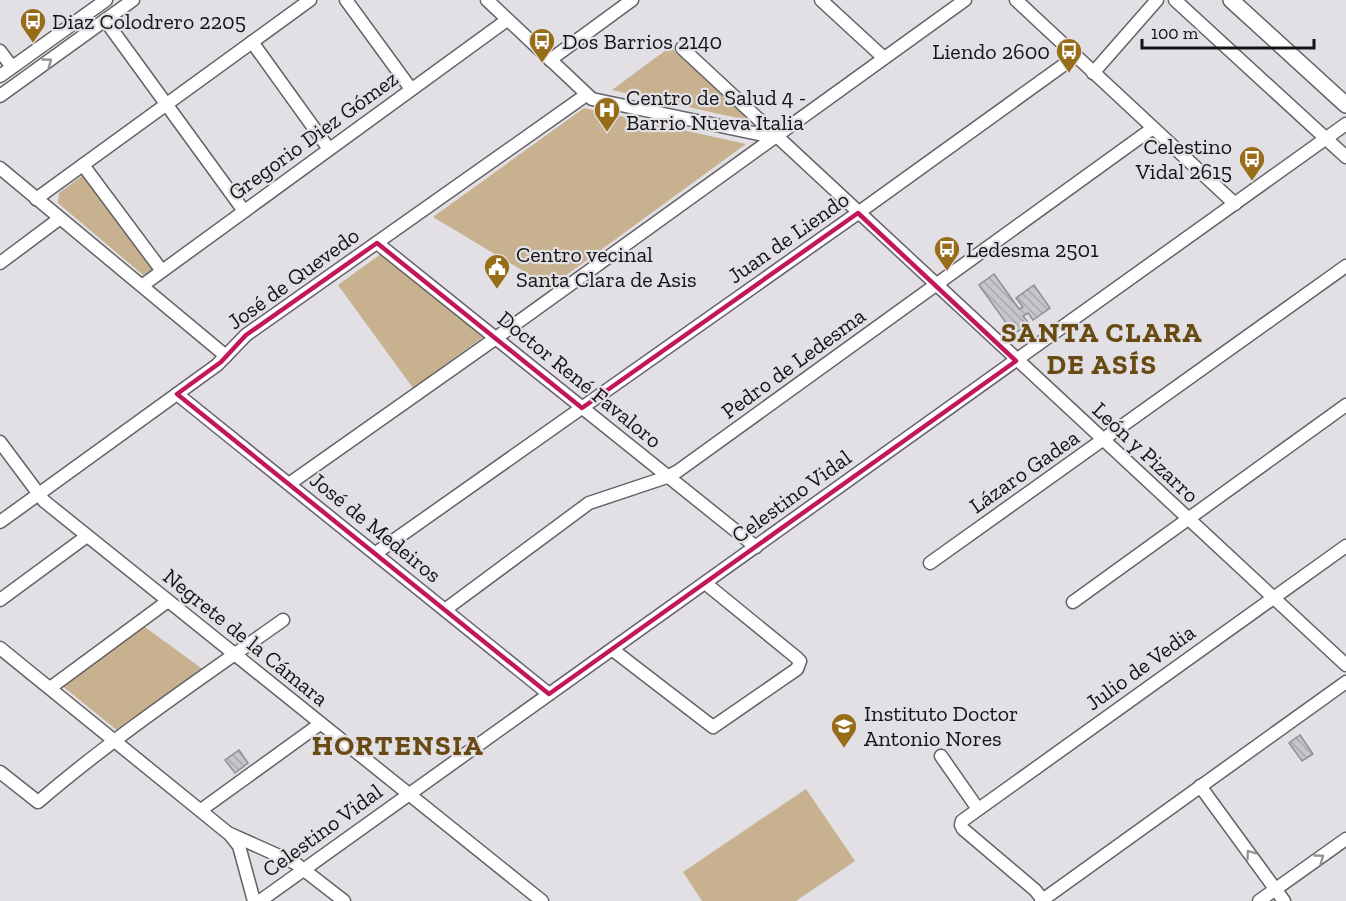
<svg xmlns="http://www.w3.org/2000/svg" width="1346" height="901" viewBox="0 0 1346 901" font-family="'Zilla Slab',serif">
	<defs>
		<pattern id="building-back-hatch" width="6" height="6" patternUnits="userSpaceOnUse" patternTransform="scale(1.5)"><rect width="6" height="6" fill="#c7c5ca"/><path d="M-1 5l2 2M0 0l6 6M5-1l2 2" fill="none" stroke="#aaa8ad"/></pattern>
	</defs>
	<rect width="100%" height="100%" fill="#e2e0e5"/>
	<g fill="#c7b18e">
		<path d="M670,47L751,121L612,90Z"/>
		<path d="M584,108L746,144L550,287L433,217Z"/>
		<path d="M82,176L87,177L152,267L150,273L143,275L58,203L59,193Z"/>
		<path d="M385,251L486,335L413,388L338,285Z"/>
		<path d="M142,625L208,673L124,736L60,684Z"/>
		<path d="M806,789L855,861L796,901H702L683,872Z"/>
	</g>
	<g fill="url(#building-back-hatch)" stroke="#918f94" stroke-width="1.5">
		<path d="M994,274L1019,309L1023,307L1016,298L1034,285L1050,308L1033,320L1028,313L1023,316L1029,323L1014,334L979,285Z"/>
		<path d="M1300,735L1313,754L1302,761L1289,743Z"/>
		<path d="M239,750L248,763L235,773L225,760Z"/>
	</g>
	<g fill="none" stroke-linecap="round" stroke-linejoin="round">
		<g stroke="#646266" stroke-width="15">
			<g id="minor">
				<path d="M346,0L411,89"/>
				<path d="M487,0L592,99L773,137"/>
				<path d="M821,0L884,58"/>
				<path d="M1016,0L1235,204"/>
				<path d="M1175,0L1346,157"/>
				<path d="M105,20L244,211"/>
				<path d="M252,42L329,149"/>
				<path d="M682,48L1346,665"/>
				<path d="M0,51L12,67"/>
				<path d="M550,60L632,0"/>
				<path d="M1093,73L1157,0"/>
				<path d="M0,76L106,0"/>
				<path d="M0,96L133,0"/>
				<path d="M83,165L162,271"/>
				<path d="M0,168L226,356"/>
				<path d="M36,199L310,0"/>
				<path d="M377,243L756,547"/>
				<path d="M0,263L59,219"/>
				<path d="M143,285L507,20"/>
				<path d="M177,394L549,694"/>
				<path d="M0,442L44,501L542,901"/>
				<path d="M289,484L496,338L965,0"/>
				<path d="M0,522L217,365L246,335L586,95"/>
				<path d="M376,553L858,213L1076,56"/>
				<path d="M930,563L1346,266"/>
				<path d="M0,600L87,536"/>
				<path d="M1073,602L1346,405"/>
				<path d="M446,609L589,503L667,477L678,471L1153,128"/>
				<path d="M0,648L228,833L295,863L344,901"/>
				<path d="M613,650L713,727L797,669L800,661L797,658L705,583"/>
				<path d="M50,688L168,601"/>
				<path d="M941,756L978,809"/>
				<path d="M0,772L38,802C115,736 200,679 283,620"/>
				<path d="M1200,786L1284,901"/>
				<path d="M201,810L320,724"/>
				<path d="M231,836L239,846L254,901"/>
				<path d="M260,901L1346,124"/>
				<path d="M1041,901L1346,682"/>
				<path d="M1044,901L1035,890L963,829L961,825L962,821L1346,546"/>
				<path d="M1259,901L1346,839"/>
			</g>
		</g>
		<g stroke="#646266" stroke-width="18">
			<path id="major" d="M1231,0L1346,105"/>
		</g>
		<use href="#minor" stroke="#fff" stroke-width="12"/>
		<use href="#major" stroke="#fff" stroke-width="15"/>
	</g>
	<defs><path id="oneway-chevron" d="M-2-3.5L2.5 0L-2 3.5" fill="none" stroke-width="1.6" stroke-linecap="round" stroke-linejoin="round" transform="scale(1.5)"/></defs>
	<g stroke="#959596">
		<use href="#oneway-chevron" transform="translate(48 62) rotate(-36)"/>
		<use href="#oneway-chevron" transform="translate(1250 854) rotate(-126)"/>
		<use href="#oneway-chevron" transform="translate(1320 858) rotate(-36)"/>
	</g>
	<path fill="none" stroke="#c2185b" stroke-width="4.5" stroke-linejoin="round" d="M858,213L1016,361L549,694L177,394L221,362L246,335L377,243L582,408Z"/>
	<defs>
		<g id="bus-pin" transform="scale(1.35)"><path d="M0 17L-7.5 6A9.5 9.5 0 1 1 7.5 6Z" fill="#986d1a" stroke="#e2e0e5"/><path d="M-5-6H5V4H4V6H2V4H-2V6H-4V4H-5ZM-3.5-4V0h7V-4ZM-3.5 1.2v1.5H-2V1.2ZM2 1.2v1.5H3.5V1.2Z" fill="#fff"/></g>
		<g id="hospital-pin" transform="scale(1.35)"><path d="M0 17L-7.5 6A9.5 9.5 0 1 1 7.5 6Z" fill="#986d1a" stroke="#e2e0e5"/><path d="M-5-5h3v3.5h4V-5h3V5h-3V1.5h-4V5h-3Z" fill="#fff"/></g>
		<g id="civic-pin" transform="scale(1.35)"><path d="M0 17L-7.5 6A9.5 9.5 0 1 1 7.5 6Z" fill="#986d1a" stroke="#e2e0e5"/><path d="M-.6-6.5H3V-4.5H.6V-3L4-1V1h2V6H-6V1h2V-1L-.6-3ZM-1.2 2.5V6h2.4V2.5Z" fill="#fff"/></g>
		<g id="university-pin" transform="scale(1.35)"><path d="M0 17L-7.5 6A9.5 9.5 0 1 1 7.5 6Z" fill="#986d1a" stroke="#e2e0e5"/><path d="M0-5L7-2L0 1L-7-2ZM-4 1L0 2.5L4 1V4Q0 6-4 4Z" fill="#fff"/></g>
	</defs>
	<g fill-rule="evenodd">
		<use href="#bus-pin" x="33" y="21"/>
		<use href="#bus-pin" x="542" y="41"/>
		<use href="#bus-pin" x="1069" y="51"/>
		<use href="#hospital-pin" x="607" y="110"/>
		<use href="#bus-pin" x="1252" y="159"/>
		<use href="#bus-pin" x="947" y="249"/>
		<use href="#civic-pin" x="497" y="267"/>
		<use href="#university-pin" x="844" y="726"/>
	</g>
	<g text-anchor="middle" stroke-width="4.5" stroke-linejoin="round" paint-order="stroke">
		<g font-size="22" fill="#141315" stroke="#e2e0e5" text-anchor="start">
			<text x="52" y="29">Diaz Colodrero 2205</text>
			<text x="562" y="49">Dos Barrios 2140</text>
			<text x="1050" y="59" text-anchor="end">Liendo 2600</text>
			<text x="626" y="105">Centro de Salud 4 -<tspan x="626" dy="25">Barrio Nueva Italia</tspan></text>
			<text x="1232" y="154" text-anchor="end">Celestino<tspan x="1232" dy="25">Vidal 2615</tspan></text>
			<text x="966" y="257">Ledesma 2501</text>
			<text x="516" y="262">Centro vecinal<tspan x="516" dy="25">Santa Clara de Asis</tspan></text>
			<text x="864" y="721">Instituto Doctor<tspan x="864" dy="25">Antonio Nores</tspan></text>
		</g>
		<g font-size="22" fill="#141315" stroke="#e2e0e5">
			<text transform="translate(313 135) rotate(-36)" y="8">Gregorio Diez Gómez</text>
			<text transform="translate(788 237) rotate(-35)" y="8">Juan de Liendo</text>
			<text transform="translate(293 278) rotate(-36)" y="8">José de Quevedo</text>
			<text transform="translate(793 363) rotate(-36)" y="8">Pedro de Ledesma</text>
			<text transform="translate(580 379) rotate(39)" y="8">Doctor René Favaloro</text>
			<text transform="translate(1146 452) rotate(43)" y="8">León y Pizarro</text>
			<text transform="translate(1024 471) rotate(-35)" y="8">Lázaro Gadea</text>
			<text transform="translate(791 496) rotate(-36)" y="8">Celestino Vidal</text>
			<text transform="translate(376 527) rotate(39)" y="8">José de Medeiros</text>
			<text transform="translate(246 637) rotate(39)" y="8">Negrete de la Cámara</text>
			<text transform="translate(1140 667) rotate(-36)" y="8">Julio de Vedia</text>
			<text transform="translate(322 830) rotate(-36)" y="8">Celestino Vidal</text>
		</g>
		<g font-size="28" font-weight="bold" letter-spacing="1.5" fill="#684b13" stroke="#e2e0e5">
			<text x="1102" y="342">SANTA CLARA<tspan x="1102" dy="32">DE ASÍS</tspan></text>
			<text x="398" y="755">HORTENSIA</text>
		</g>
	</g>
	<path d="M1142 39v9h172v-9" fill="none" stroke="#141315" stroke-width="3"/>
	<text x="1151" y="39" font-size="18" fill="#141315" stroke="#e2e0e5" stroke-width="4.5" paint-order="stroke">100 m</text>
</svg>
